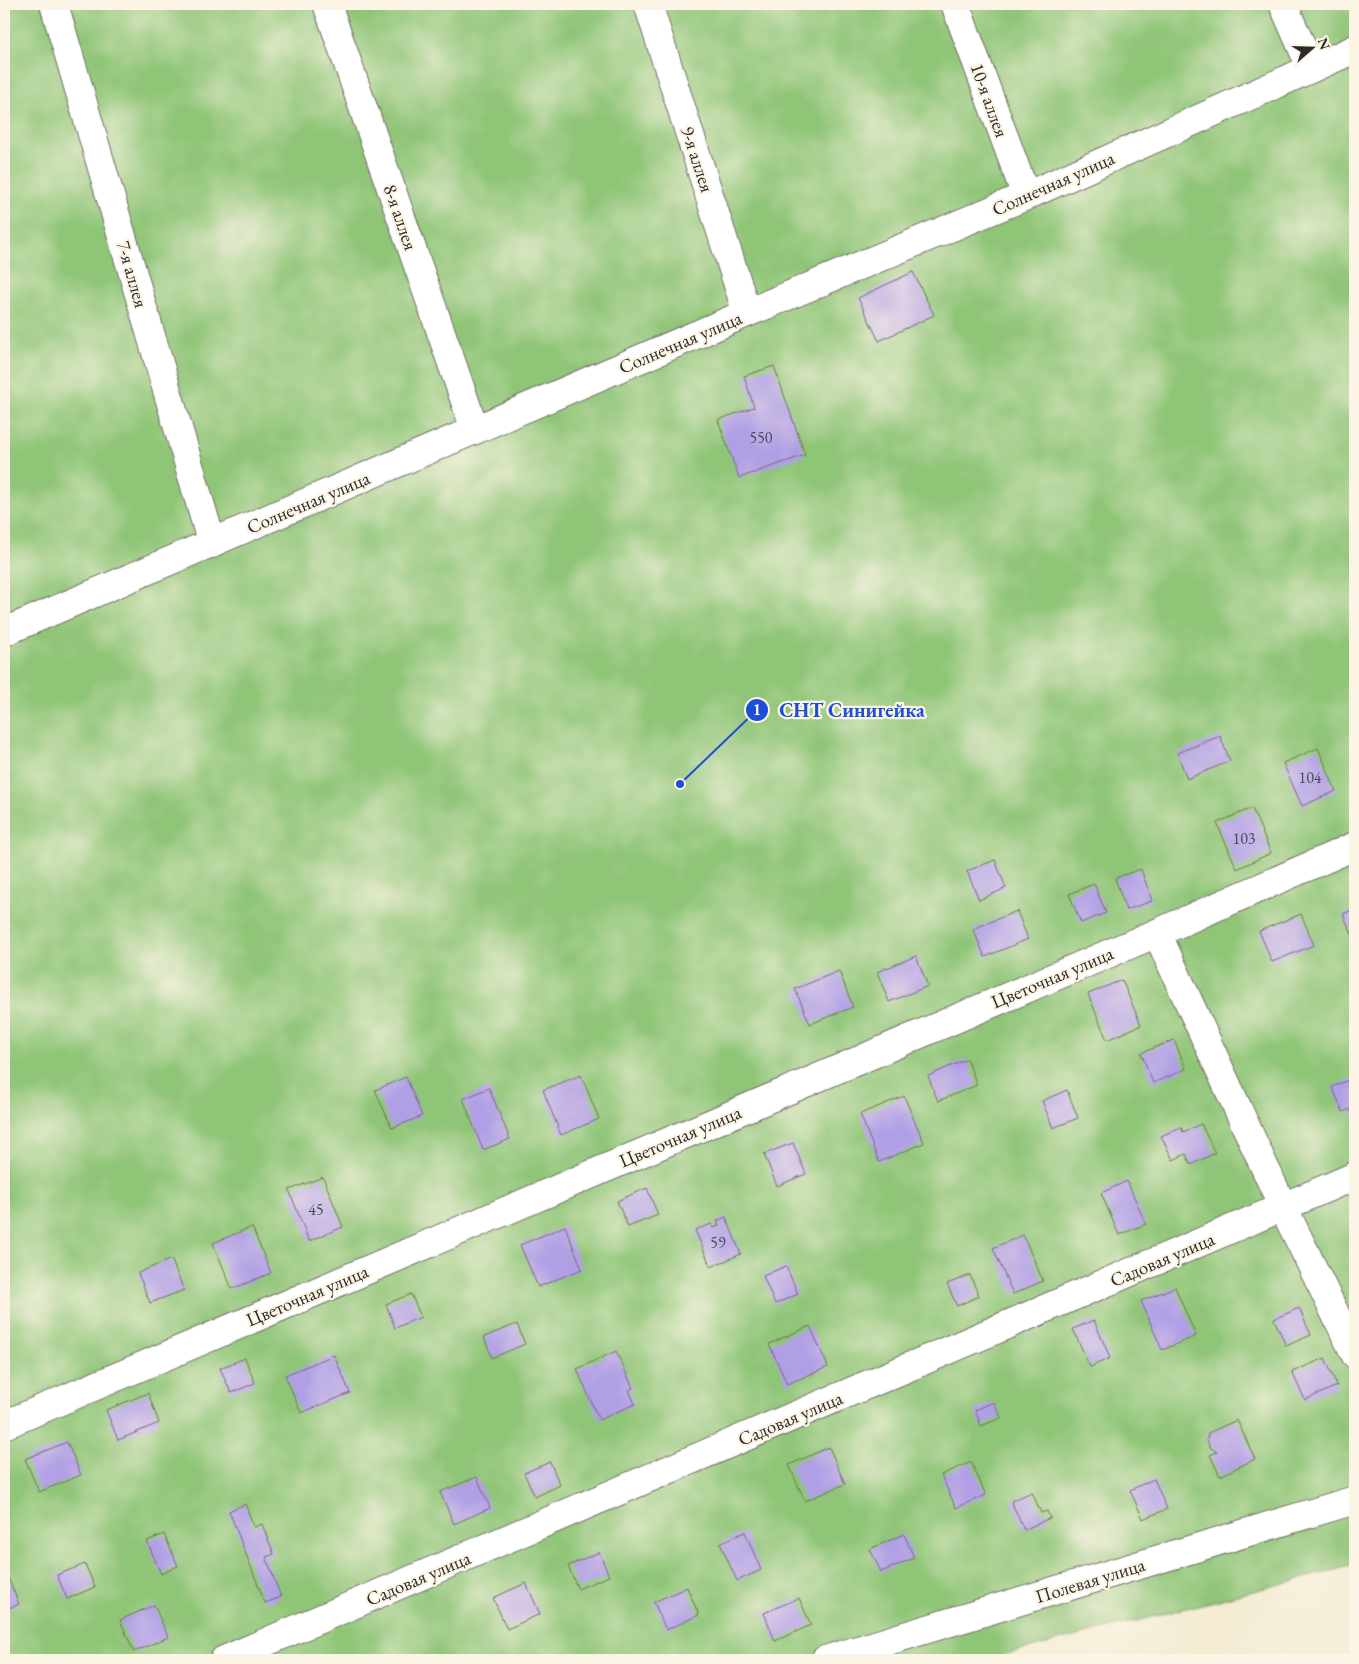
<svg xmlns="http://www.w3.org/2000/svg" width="1359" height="1664" viewBox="0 0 1359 1664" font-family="'EB Garamond',serif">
	<rect width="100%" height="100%" fill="#fcf5e5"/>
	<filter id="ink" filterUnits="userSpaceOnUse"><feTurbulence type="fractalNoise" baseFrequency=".02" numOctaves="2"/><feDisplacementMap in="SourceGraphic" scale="10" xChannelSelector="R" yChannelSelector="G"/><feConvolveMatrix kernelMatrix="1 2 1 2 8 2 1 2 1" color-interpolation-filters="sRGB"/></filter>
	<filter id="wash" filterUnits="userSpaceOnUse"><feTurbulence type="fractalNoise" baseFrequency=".0096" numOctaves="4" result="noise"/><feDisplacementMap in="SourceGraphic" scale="20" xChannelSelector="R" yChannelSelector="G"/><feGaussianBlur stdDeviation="1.12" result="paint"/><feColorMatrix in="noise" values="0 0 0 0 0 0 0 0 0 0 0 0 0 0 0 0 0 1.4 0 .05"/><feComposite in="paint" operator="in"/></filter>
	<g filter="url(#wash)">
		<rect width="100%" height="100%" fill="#f3ebd2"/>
		<path fill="#8fc577" stroke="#5d7851" d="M4,4H1355V1565L984,1660H4Z"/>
		<g id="blocks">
			<g fill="#b09fe5">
				<path d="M913,272L934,315L879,341L858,298Z"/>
				<path d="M774,366L805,455L739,478L718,420L754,407L744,376Z"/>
				<path d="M1220,736L1230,761L1187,779L1177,753Z"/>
				<path d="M1318,748L1336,791L1302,806L1283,763Z"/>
				<path d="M1252,808L1271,853L1237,869L1217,823Z"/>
				<path d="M995,860L1006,888L979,900L967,871Z"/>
				<path d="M1141,869L1152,901L1126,910L1115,878Z"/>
				<path d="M1094,884L1106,913L1081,923L1069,894Z"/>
				<path d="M1355,909V941L1343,914Z"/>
				<path d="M1017,911L1028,939L985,957L973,929Z"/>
				<path d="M1301,914L1314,945L1272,962L1259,931Z"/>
				<path d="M916,956L928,986L889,1002L877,972Z"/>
				<path d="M839,971L853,1007L810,1024L795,989Z"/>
				<path d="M1122,980L1141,1025L1107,1040L1088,994Z"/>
				<path d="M1174,1040L1186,1069L1153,1083L1141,1053Z"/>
				<path d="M967,1059L977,1085L938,1101L928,1076Z"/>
				<path d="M581,1075L599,1119L561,1135L543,1090Z"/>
				<path d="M406,1077L422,1116L392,1128L375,1090Z"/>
				<path d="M1355,1077V1122L1350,1109L1343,1112L1332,1087Z"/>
				<path d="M489,1088L510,1139L483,1150L463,1099Z"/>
				<path d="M1067,1090L1078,1118L1053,1128L1042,1101Z"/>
				<path d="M904,1096L924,1143L879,1162L860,1114Z"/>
				<path d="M1201,1124L1215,1153L1191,1165L1186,1154L1173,1160L1161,1136L1181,1127L1183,1132Z"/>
				<path d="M793,1143L806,1174L777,1186L764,1154Z"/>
				<path d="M323,1177L343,1227L309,1241L289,1190Z"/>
				<path d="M1127,1181L1146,1224L1119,1235L1101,1193Z"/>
				<path d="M647,1188L658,1215L628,1227L617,1201Z"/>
				<path d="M726,1217L741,1254L711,1267L695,1230L712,1224L713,1228L719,1226L717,1221Z"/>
				<path d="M565,1226L582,1269L538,1287L520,1245Z"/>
				<path d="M252,1227L271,1273L232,1289L213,1243Z"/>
				<path d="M1023,1235L1043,1281L1013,1294L993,1248Z"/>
				<path d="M171,1259L184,1290L150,1303L138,1273Z"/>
				<path d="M786,1266L798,1294L775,1304L763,1276Z"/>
				<path d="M970,1275L979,1296L957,1306L947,1284Z"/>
				<path d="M1175,1287L1196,1336L1162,1350L1141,1301Z"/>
				<path d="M411,1294L421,1317L395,1328L386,1304Z"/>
				<path d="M1299,1308L1311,1335L1286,1346L1274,1319Z"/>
				<path d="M1094,1320L1110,1358L1090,1367L1073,1329Z"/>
				<path d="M517,1324L525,1344L492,1358L484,1337Z"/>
				<path d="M810,1326L828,1367L787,1384L769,1344Z"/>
				<path d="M616,1351L633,1388L629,1390L635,1404L599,1420L577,1369Z"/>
				<path d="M334,1355L350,1393L301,1413L285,1375Z"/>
				<path d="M245,1358L255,1383L231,1393L220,1368Z"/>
				<path d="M1325,1358L1337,1386L1305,1400L1292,1372Z"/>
				<path d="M148,1393L159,1423L118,1440L106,1410Z"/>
				<path d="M994,1402L1001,1418L981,1426L975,1410Z"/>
				<path d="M1237,1420L1255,1459L1220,1476L1210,1455L1217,1452L1210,1447L1207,1440L1208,1433Z"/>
				<path d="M67,1442L81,1475L39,1492L25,1459Z"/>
				<path d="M829,1447L845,1484L805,1501L789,1465Z"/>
				<path d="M550,1462L560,1485L535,1497L524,1473Z"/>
				<path d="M971,1462L986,1495L956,1508L941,1475Z"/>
				<path d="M477,1477L490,1508L454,1524L440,1492Z"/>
				<path d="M1154,1479L1167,1509L1143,1519L1130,1490Z"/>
				<path d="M1032,1492L1041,1513L1047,1511L1050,1518L1024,1530L1011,1501Z"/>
				<path d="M245,1504L254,1527L262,1524L274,1554L266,1557L281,1597L265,1603L229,1511Z"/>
				<path d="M745,1532L761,1570L737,1581L720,1543Z"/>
				<path d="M164,1534L178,1566L161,1574L147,1541Z"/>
				<path d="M904,1534L914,1558L881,1572L870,1549Z"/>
				<path d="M599,1552L609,1576L578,1589L568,1566Z"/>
				<path d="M85,1564L95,1587L67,1599L57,1575Z"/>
				<path d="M6,1573L19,1604L4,1610V1574Z"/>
				<path d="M526,1583L540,1614L507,1629L493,1598Z"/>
				<path d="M687,1587L699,1615L666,1630L654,1602Z"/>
				<path d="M799,1598L811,1625L775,1641L764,1613Z"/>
				<path d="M154,1605L168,1637L134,1652L120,1620Z"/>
			</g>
		</g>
	</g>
	<g filter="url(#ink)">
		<use href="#blocks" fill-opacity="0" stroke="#716e65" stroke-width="1"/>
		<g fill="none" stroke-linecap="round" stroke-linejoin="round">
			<g stroke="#716e65" stroke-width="30">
				<g id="minor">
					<path d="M54,4L212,544"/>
					<path d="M327,4L475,430"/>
					<path d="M648,4L747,313"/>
					<path d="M955,4L1026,196"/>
					<path d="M1283,4L1311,68"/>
					<path d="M4,632L747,313L1026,196L1355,49"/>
					<path d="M1157,933L1283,1207L1355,1354"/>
					<path d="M4,1425L1157,933L1355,846"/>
					<path d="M224,1660L1355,1176"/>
					<path d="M825,1660L1355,1500"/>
				</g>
			</g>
			<use href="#minor" stroke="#fff" stroke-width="28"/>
		</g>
	</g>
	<g text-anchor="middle" stroke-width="4.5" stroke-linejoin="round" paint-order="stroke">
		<g font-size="16" fill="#4c485a">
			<text x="761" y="443">550</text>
			<text x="1310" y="783">104</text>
			<text x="1244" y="844">103</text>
			<text x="316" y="1215">45</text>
			<text x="718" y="1248">59</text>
		</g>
		<g font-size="19" fill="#2b2b2b" stroke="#fcf5e5">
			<text transform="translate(990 100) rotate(70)" y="7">10-я аллея</text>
			<text transform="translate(698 159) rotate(72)" y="7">9-я аллея</text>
			<text transform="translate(1053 183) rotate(-24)" y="7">Солнечная улица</text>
			<text transform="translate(401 217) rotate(71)" y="7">8-я аллея</text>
			<text transform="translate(133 274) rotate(74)" y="7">7-я аллея</text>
			<text transform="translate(680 342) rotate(-23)" y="7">Солнечная улица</text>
			<text transform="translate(308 502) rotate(-23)" y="7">Солнечная улица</text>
			<text transform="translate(1052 977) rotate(-23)" y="7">Цветочная улица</text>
			<text transform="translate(680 1136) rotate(-23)" y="7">Цветочная улица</text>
			<text transform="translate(1162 1259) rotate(-23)" y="7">Садовая улица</text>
			<text transform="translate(307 1295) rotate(-23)" y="7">Цветочная улица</text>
			<text transform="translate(790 1418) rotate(-23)" y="7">Садовая улица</text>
			<text transform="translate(418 1578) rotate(-23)" y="7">Садовая улица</text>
			<text transform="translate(1090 1580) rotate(-17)" y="7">Полевая улица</text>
		</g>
	</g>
	<path fill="none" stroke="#1d4ed8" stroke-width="2" d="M680 784L757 710"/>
	<g fill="#1d4ed8" stroke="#fcf5e5" stroke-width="2">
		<circle cx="680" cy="784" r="5"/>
		<circle cx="757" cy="710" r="12"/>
	</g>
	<g font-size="15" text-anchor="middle" font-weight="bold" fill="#fff">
		<text x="757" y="715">1</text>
	</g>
	<g font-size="20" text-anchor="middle" font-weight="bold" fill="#1d4ed8" stroke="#fcf5e5" stroke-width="4.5" stroke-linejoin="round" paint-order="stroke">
		<text x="852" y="717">СНТ Синигейка</text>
	</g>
	<rect width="1359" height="1664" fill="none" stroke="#fcf5e5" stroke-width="20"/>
	<g transform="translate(1312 48) rotate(70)" stroke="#fcf5e5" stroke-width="4" paint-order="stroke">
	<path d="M0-4L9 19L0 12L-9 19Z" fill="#2b2b2b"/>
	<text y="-8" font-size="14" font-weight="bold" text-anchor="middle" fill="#2b2b2b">N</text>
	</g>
</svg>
